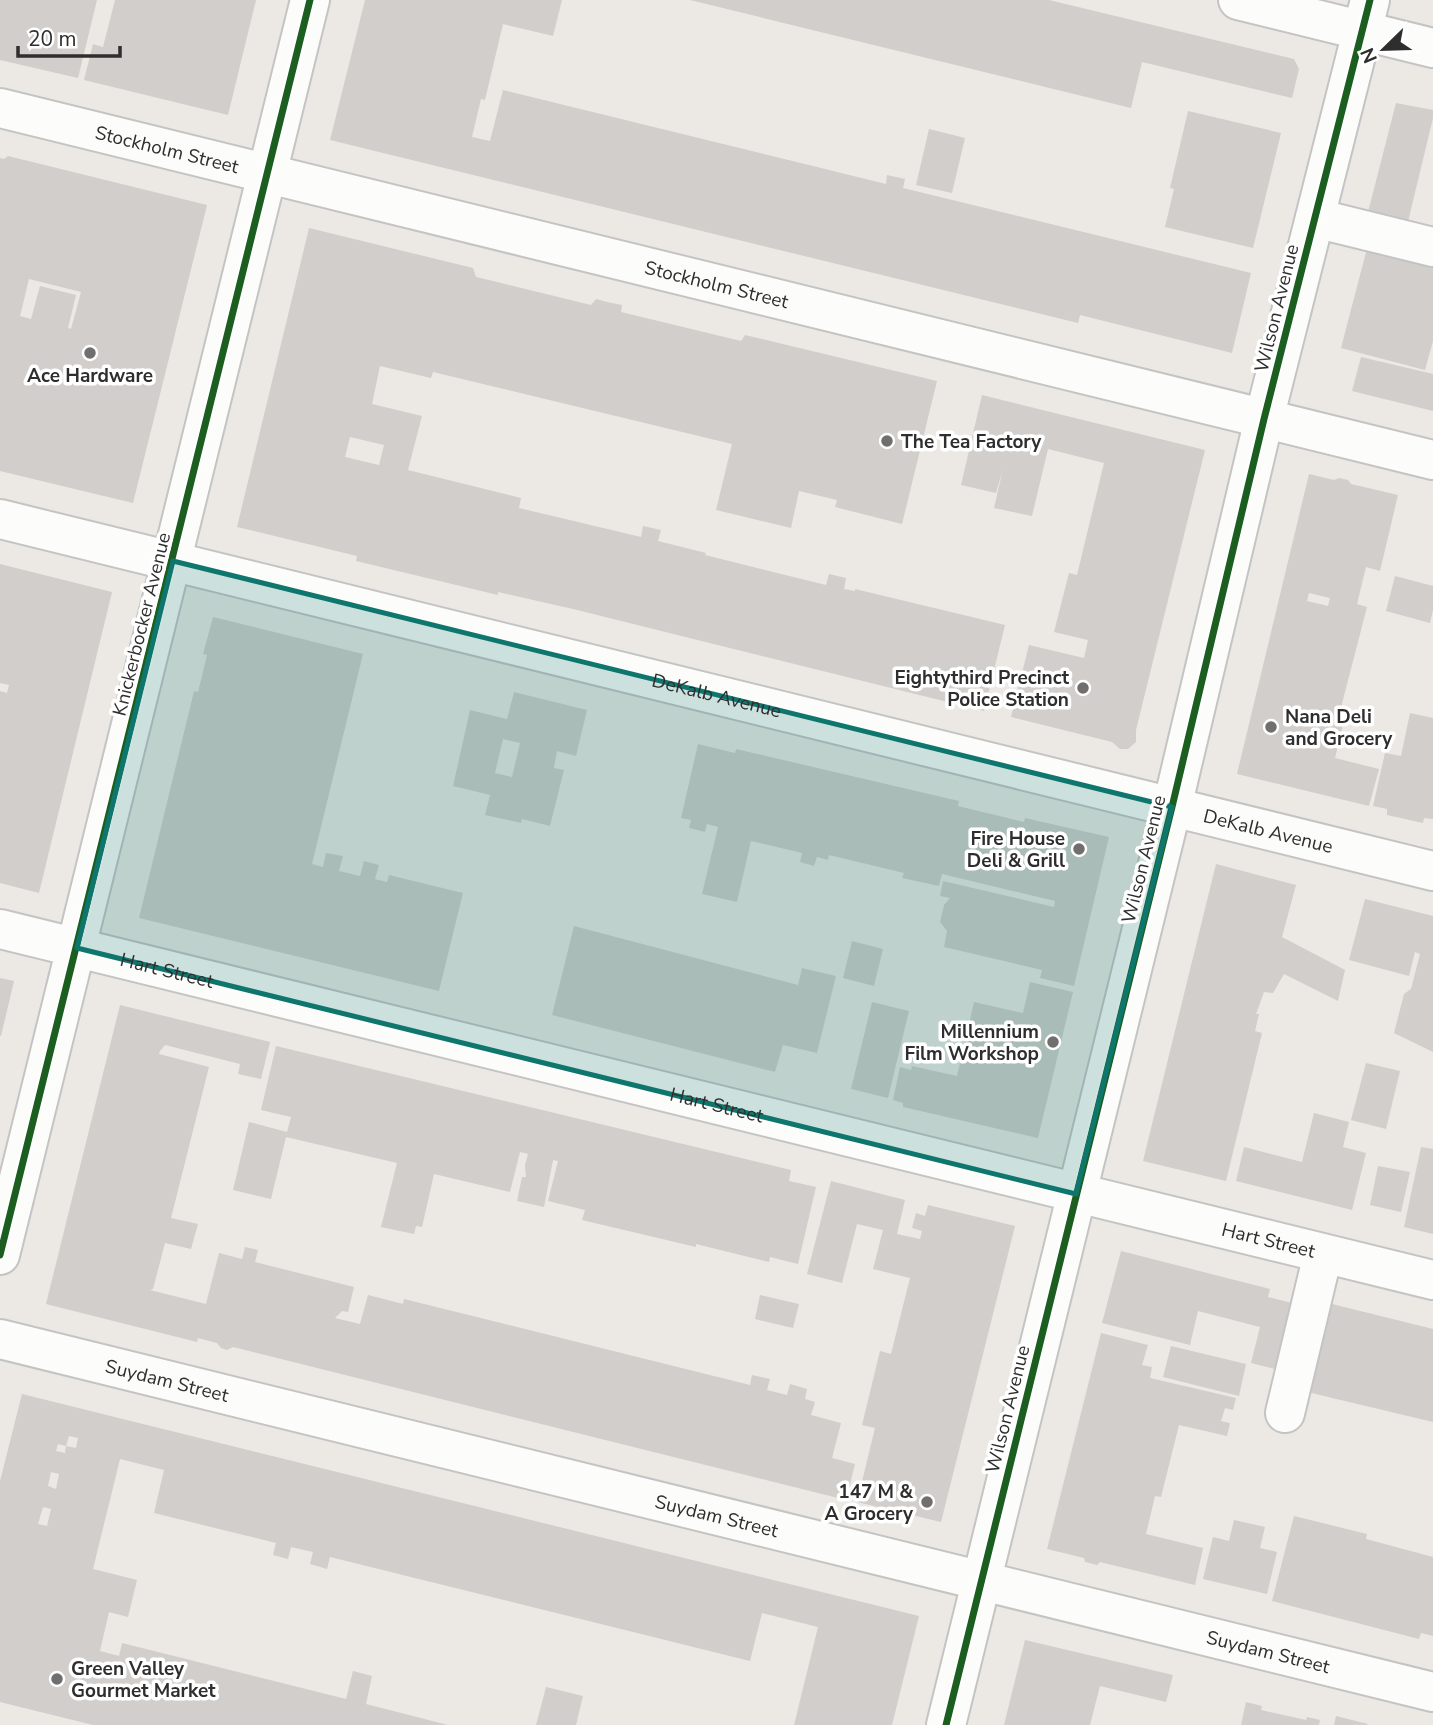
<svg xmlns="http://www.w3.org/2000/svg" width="1433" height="1725" viewBox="0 0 1433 1725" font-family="'Nunito Sans',sans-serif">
	<rect width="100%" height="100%" fill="#ece8e4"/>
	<g fill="#d1cecb" fill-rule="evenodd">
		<path d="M0,0H97L78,78L0,60Z"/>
		<path d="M115,0H256L228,115L84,80L93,44L103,47Z"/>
		<path d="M365,0H562L553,36L503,24L485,100L481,99L472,137L490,141L503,90L886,184L887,175L905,179L903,188L1251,273L1232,353L1080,315L1078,323L330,140Z"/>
		<path d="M690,0H1049L1294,59L1299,69L1292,98L1142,62L1131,108Z"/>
		<path d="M1396,103L1433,110V118L1406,230L1366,220Z"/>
		<path d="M1188,111L1281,133L1253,248L1165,227L1174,189L1170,188Z"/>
		<path d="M929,129L965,138L952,193L916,185Z"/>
		<path d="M8,156L207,205L133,503L0,471V158L4,159ZM29,279L81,292L71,329L68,328L76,295L40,286L31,319L20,316Z"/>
		<path d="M309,228L473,268L476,277L493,281L591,305L596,299L607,302L622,305L621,312L741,341L745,335L937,381L902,524L835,507L837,500L799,491L791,528L716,510L732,444L433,372L431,378L380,366L372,404L422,416L408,470L521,498L519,508L641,537L643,526L661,530L658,541L706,553L705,555L826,585L829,574L846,578L844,589L855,591V589L1005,625L984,711L573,609L498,592V595L356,561L357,556L237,527ZM350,437L384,445L379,465L345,457Z"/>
		<path d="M1370,237L1433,254V341L1425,370L1341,348Z"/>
		<path d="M1361,357L1433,374V411L1352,391Z"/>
		<path d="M982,395L1205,450L1136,730V742L1128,749H1120L1112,742L1011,717L1029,645L1084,658L1088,640L1054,632L1069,573L1077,575L1104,463L1048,449L1032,516L994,508L1003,469L996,493L961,485Z"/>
		<path d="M1309,474L1334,480L1339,478L1348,480L1351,484L1398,495L1380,571L1366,567L1357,604L1367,607L1338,719L1344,721L1335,758L1379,769L1369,806L1237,774ZM1309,593L1330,598L1328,606L1307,601Z"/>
		<path d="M0,564L112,592L39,893L0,883V691L7,693L9,685L0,683Z"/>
		<path d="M1395,576L1433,586V610L1430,623L1386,611Z"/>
		<path d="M213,617L363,654L312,864L323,867L326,853L343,856L339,871L360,876L364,861L379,865L375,879L387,882L389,875L463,893L439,991L139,918L194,691L198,692L207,655L203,654Z"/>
		<path d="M514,692L587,710L576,756L557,751L554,768L564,770L550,826L522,819L521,823L485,815L490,795L453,786L470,710L507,719ZM503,739L520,743L512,777L495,773Z"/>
		<path d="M1410,713L1433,718V819L1424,818L1423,823L1387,815V809L1373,806L1385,753L1401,756Z"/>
		<path d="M698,744L735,753L736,749L959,801L958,806L1024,822L1025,818L1109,837L1074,986L1040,978L1042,970L944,947L947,931L940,922L944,905L950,898L940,896L943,881L1054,907L1055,901L942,874L939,886L902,878L904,873L829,855L828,860L817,857L814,866L800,862L802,853L751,841L737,902L702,894L718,827L707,824L705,832L689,828L691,820L681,818Z"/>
		<path d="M1216,864L1296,885L1282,937L1345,970L1338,1001L1284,974L1273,993L1264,992L1256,1014H1259L1255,1031L1262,1033L1226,1181L1143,1161Z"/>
		<path d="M1365,899L1433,916V1052L1394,1033L1404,994L1411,989L1420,954L1415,952L1409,976L1349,960Z"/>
		<path d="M574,926L798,985L802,968L836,976L817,1053L783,1045L775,1072L552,1015Z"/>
		<path d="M852,941L883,949L874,986L843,978Z"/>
		<path d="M0,978L14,981L1,1036H0Z"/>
		<path d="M1030,982L1073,992L1038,1138L903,1107V1103L893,1100L900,1067L911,1070L912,1066L957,1076L974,1002L1023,1013Z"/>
		<path d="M872,1002L909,1011L888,1098L851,1089Z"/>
		<path d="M120,1005L270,1042L261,1079L238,1074L240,1064L165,1045L160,1051L159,1054L209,1067L171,1218L198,1224L191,1249L165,1243L153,1289L150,1290L206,1304L219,1253L242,1259L245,1247L258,1250L255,1262L354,1287L348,1312L342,1311L335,1318L360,1324L368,1295L403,1304L404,1299L750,1385L752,1375L770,1379L767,1390L787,1395L790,1384L807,1389L805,1399L815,1402L811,1415L841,1423L832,1458L855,1464L846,1500L233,1347L227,1350L221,1348L217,1343L198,1338L197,1342L46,1304Z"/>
		<path d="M276,1046L791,1170L789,1181L816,1187L798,1264L770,1257L769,1262L696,1244V1247L582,1220L585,1210L548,1201L558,1161L553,1160L544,1207L517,1201L522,1177H526L525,1165L528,1154L520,1152L510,1192L434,1174L422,1227L416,1226L414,1234L381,1227L397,1163L286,1137L271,1199L233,1190L249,1122L287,1132L291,1117L261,1110Z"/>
		<path d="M1366,1063L1400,1071L1386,1129L1351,1120Z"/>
		<path d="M1314,1113L1349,1122L1343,1147L1366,1153L1352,1210L1236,1181L1244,1147L1302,1162Z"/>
		<path d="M1421,1147L1433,1149V1234L1404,1227Z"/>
		<path d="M1378,1166L1410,1172L1401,1212L1370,1205Z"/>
		<path d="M831,1181L905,1200L897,1234L920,1239L922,1231L912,1228L916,1213L925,1216L928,1205L1015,1226L941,1522L857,1502L875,1428L862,1425L880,1351L891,1354L910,1278L873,1269L883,1230L857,1224L842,1283L807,1274Z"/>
		<path d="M1121,1251L1270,1289L1268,1297L1304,1306L1287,1372L1251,1363L1260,1327L1198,1311L1190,1345L1102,1323Z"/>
		<path d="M760,1295L799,1304L793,1328L755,1319Z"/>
		<path d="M1324,1302L1433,1329V1422L1303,1391Z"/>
		<path d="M1101,1333L1148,1345L1142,1365L1152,1367L1150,1378L1236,1398L1233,1410L1225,1408L1221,1421L1230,1423L1227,1436L1179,1425L1161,1497L1155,1496L1146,1534L1203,1548L1195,1585L1100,1562L1097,1565L1085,1562L1084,1558L1047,1549Z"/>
		<path d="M1171,1346L1246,1364L1239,1396L1163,1377Z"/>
		<path d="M22,1394L919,1616L892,1725H794L818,1627L762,1613L750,1661L330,1557L327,1569L310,1564L313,1552L291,1547L288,1559L273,1555L276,1543L154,1513L164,1470L120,1459L93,1569L137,1580L128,1617L109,1612L100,1651L119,1656L122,1643L346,1699L353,1671L372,1676L366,1704L448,1725H93L0,1702V1481ZM69,1436L78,1438L76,1448L66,1446L65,1453L56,1451L58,1444L66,1446ZM51,1472L59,1474L56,1489L48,1486ZM43,1507L51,1509L47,1526L38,1524Z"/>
		<path d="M1294,1516L1367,1534L1366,1539L1433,1557V1636L1421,1633L1419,1639L1272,1601Z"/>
		<path d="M1234,1520L1265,1527L1260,1548L1277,1552L1267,1594L1203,1579L1213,1537L1229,1541Z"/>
		<path d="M1025,1640L1173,1675L1166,1702L1100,1686L1090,1725H1004Z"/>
		<path d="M546,1687L583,1696L576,1725H536Z"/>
		<path d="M1246,1702L1262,1706L1261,1710L1306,1720L1307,1717L1320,1720L1319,1725H1241Z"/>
		<path d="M1336,1716L1368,1724L1367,1725H1334Z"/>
	</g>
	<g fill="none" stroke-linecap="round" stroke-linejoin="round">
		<g stroke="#c5c4c5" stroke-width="42">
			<g id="minor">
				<path d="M1238,0L1433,48"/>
				<path id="s1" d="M0,108L1433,460"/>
				<path d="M1315,218L1433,247"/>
				<path id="s2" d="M0,519L1433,871"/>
				<path id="s3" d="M0,929L1433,1280"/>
				<path d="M0,1255L310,0"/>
				<path id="s4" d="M0,1339L1433,1692"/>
				<path d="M1285,1413L1323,1254"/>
				<path d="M946,1725L1172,807L1264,419L1370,0"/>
			</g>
		</g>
		<use href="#minor" stroke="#fcfcfb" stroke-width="38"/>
		<g stroke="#fff" stroke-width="11">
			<g id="cycleway">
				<path d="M0,1255L310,0"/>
				<path d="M946,1725L1172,807L1264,419L1370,0"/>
			</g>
		</g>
		<use href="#cycleway" stroke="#1b5e20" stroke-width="7"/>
	</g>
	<path fill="#0f766e" fill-opacity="0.2" stroke="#0f766e" stroke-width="5" stroke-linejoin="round" d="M173,561L1172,807L1076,1194L77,948Z"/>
	<g fill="#706f6e" stroke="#fff" stroke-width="2.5">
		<circle cx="90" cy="353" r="7"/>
		<circle cx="887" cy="441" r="7"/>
		<circle cx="1083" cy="688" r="7"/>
		<circle cx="1271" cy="727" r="7"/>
		<circle cx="1079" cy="849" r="7"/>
		<circle cx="1053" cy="1042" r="7"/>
		<circle cx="927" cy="1502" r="7"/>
		<circle cx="57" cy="1679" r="7"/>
	</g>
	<g text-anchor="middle" stroke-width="7" stroke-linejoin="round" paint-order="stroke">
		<g font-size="19" fill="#2e2e2e" stroke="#fff">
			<text dy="7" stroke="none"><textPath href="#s1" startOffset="172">Stockholm Street</textPath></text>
			<text dy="7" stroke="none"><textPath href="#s1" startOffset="738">Stockholm Street</textPath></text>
			<text transform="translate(1276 308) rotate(-76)" y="7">Wilson Avenue</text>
			<text transform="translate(141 624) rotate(-76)" y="7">Knickerbocker Avenue</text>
			<text dy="7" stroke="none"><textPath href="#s2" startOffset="738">DeKalb Avenue</textPath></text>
			<text dy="7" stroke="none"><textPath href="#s2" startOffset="1306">DeKalb Avenue</textPath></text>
			<text transform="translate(1143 859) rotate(-76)" y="7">Wilson Avenue</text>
			<text dy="7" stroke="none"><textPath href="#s3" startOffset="172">Hart Street</textPath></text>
			<text dy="7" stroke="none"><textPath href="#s3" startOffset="738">Hart Street</textPath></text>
			<text dy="7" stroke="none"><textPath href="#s3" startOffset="1306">Hart Street</textPath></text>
			<text dy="7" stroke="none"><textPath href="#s4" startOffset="172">Suydam Street</textPath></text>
			<text transform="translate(1007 1409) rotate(-76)" y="7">Wilson Avenue</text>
			<text dy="7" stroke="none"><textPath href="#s4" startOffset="738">Suydam Street</textPath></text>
			<text dy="7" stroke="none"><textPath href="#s4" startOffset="1306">Suydam Street</textPath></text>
		</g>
		<g font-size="19" font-weight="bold" fill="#2e2e2e" stroke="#fff" text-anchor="end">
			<text x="90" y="382" text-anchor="middle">Ace Hardware</text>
			<text x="901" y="448" text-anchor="start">The Tea Factory</text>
			<text x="1069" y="684">Eightythird Precinct<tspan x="1069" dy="22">Police Station</tspan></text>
			<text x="1285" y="723" text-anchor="start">Nana Deli<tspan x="1285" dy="22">and Grocery</tspan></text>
			<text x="1065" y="845">Fire House<tspan x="1065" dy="22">Deli &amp; Grill</tspan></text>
			<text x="1039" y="1038">Millennium<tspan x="1039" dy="22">Film Workshop</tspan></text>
			<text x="913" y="1498">147 M &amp;<tspan x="913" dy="22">A Grocery</tspan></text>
			<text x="71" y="1675" text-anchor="start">Green Valley<tspan x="71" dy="22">Gourmet Market</tspan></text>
		</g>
	</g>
	<g transform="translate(1384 49) rotate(247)" stroke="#ffffff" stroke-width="5" paint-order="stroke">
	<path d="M0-5L12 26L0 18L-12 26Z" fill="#2e2e2e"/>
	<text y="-10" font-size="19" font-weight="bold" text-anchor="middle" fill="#2e2e2e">N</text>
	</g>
	<path d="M18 46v10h102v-10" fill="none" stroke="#2e2e2e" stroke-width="3.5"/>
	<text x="28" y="46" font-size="21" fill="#2e2e2e" stroke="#ffffff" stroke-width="5" paint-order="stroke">20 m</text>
</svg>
